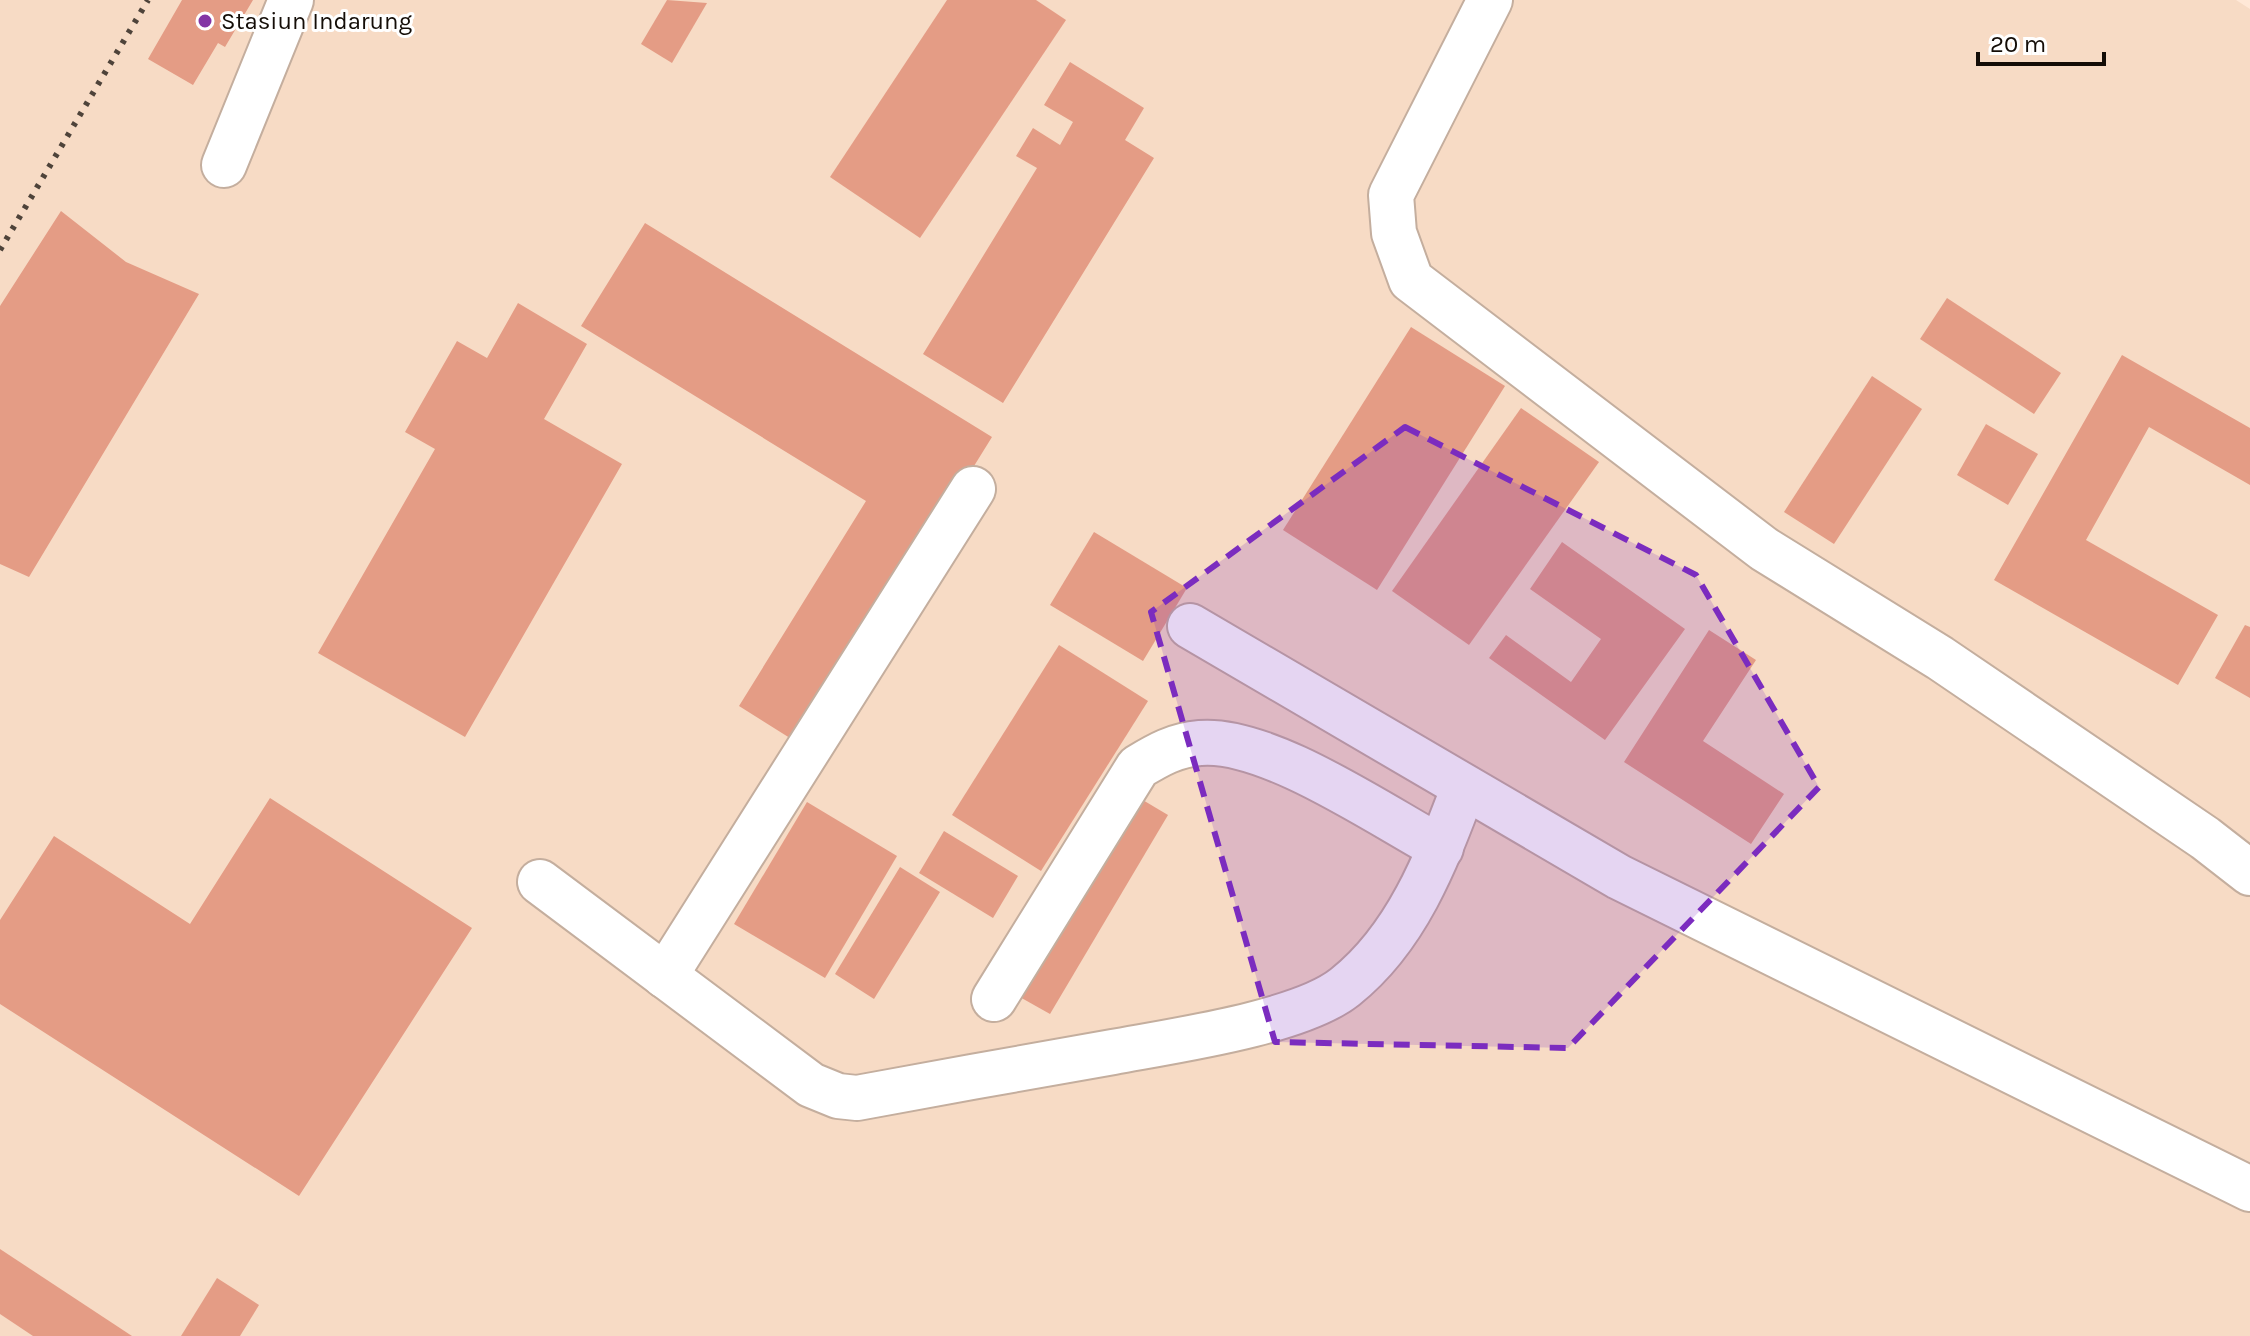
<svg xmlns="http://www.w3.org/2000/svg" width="2250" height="1336" viewBox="0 0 2250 1336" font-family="Karla,sans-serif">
	<rect width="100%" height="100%" fill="#ffe8d7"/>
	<path fill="#f7dbc5" d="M0,0H2236L2250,9V1336H0Z"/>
	<g fill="#e49c85">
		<path d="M182,0H253L225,47L218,43L193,85L148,59Z"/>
		<path d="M667,0L707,3L672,63L641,44Z"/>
		<path d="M947,0H1036L1066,20L920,238L830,177Z"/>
		<path d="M1070,62L1144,108L1125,140L1154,158L1003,403L923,354L1037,168L1016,156L1033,128L1060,145L1073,122L1044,105Z"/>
		<path d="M61,211L126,262L199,294L29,577L0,564V306Z"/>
		<path d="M645,223L992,437L801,745L739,706L866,501L581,326Z"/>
		<path d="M1947,298L2061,373L2034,414L1920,339Z"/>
		<path d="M518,303L587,344L544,419L622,464L465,737L318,653L435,449L405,432L457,341L487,358Z"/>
		<path d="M1411,327L1505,386L1377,590L1283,530Z"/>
		<path d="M2122,355L2250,428V485L2149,427L2086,540L2218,615L2178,685L1994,580Z"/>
		<path d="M1872,376L1922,409L1834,544L1784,512Z"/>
		<path d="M1521,408L1599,462L1469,645L1392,591Z"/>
		<path d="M1986,424L2038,454L2008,505L1957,475Z"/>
		<path d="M1094,532L1187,588L1143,661L1050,605Z"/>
		<path d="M1562,542L1685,629L1605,740L1489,658L1506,635L1571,682L1601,639L1530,589Z"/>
		<path d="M2245,625L2250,627V698L2215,678Z"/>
		<path d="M1709,630L1756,660L1703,741L1784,794L1751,844L1624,762Z"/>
		<path d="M1059,645L1148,701L1041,871L952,815Z"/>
		<path d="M1136,796L1168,815L1050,1014L1018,996Z"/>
		<path d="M270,798L472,928L299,1196L0,1004V920L54,836L190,924Z"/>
		<path d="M807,802L897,856L825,978L734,924Z"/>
		<path d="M944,831L1018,876L993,918L919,873Z"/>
		<path d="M900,867L940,892L874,999L835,974Z"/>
		<path d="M0,1249L132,1336H33L0,1314Z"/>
		<path d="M217,1278L259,1305L240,1336H181Z"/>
	</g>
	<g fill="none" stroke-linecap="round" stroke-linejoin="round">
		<g stroke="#c4ae9e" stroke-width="48">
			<g id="minor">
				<path d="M1490,0L1391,195L1394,233L1411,280L1764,549L1940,658L2205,838L2250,873"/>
				<path d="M224,165L291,0"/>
				<path d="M1190,626L1619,877L2250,1189"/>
				<path d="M540,882L811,1085L838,1096L857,1098C942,1082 1028,1067 1113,1052C1172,1041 1300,1023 1345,987C1408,937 1437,858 1464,787"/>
				<path d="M665,976L973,489"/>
				<path d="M994,999L1138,767C1158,755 1175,745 1200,743C1267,737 1380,815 1441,848"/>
			</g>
		</g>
		<use href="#minor" stroke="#fff" stroke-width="44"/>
		<path stroke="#4e433a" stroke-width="6" stroke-dasharray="4 8" stroke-linecap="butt" d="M0,250L148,0"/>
	</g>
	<path fill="#7b2cbf" fill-opacity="0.2" stroke="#7b2cbf" stroke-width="6" stroke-dasharray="16 10" stroke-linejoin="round" d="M1405,427L1696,575L1819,787L1568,1048L1275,1042L1151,612Z"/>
	<circle fill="#8435a5" stroke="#fff" stroke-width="3" cx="205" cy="21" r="8"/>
	<g text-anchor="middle" stroke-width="6" stroke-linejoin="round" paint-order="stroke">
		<g font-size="24" fill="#140d07" stroke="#fff" text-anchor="start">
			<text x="221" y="29">Stasiun Indarung</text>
		</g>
	</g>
	<path d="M1978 52v12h126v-12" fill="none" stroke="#140d07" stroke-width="4"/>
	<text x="1990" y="52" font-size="24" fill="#140d07" stroke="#ffffff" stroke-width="6" paint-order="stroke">20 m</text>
</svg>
